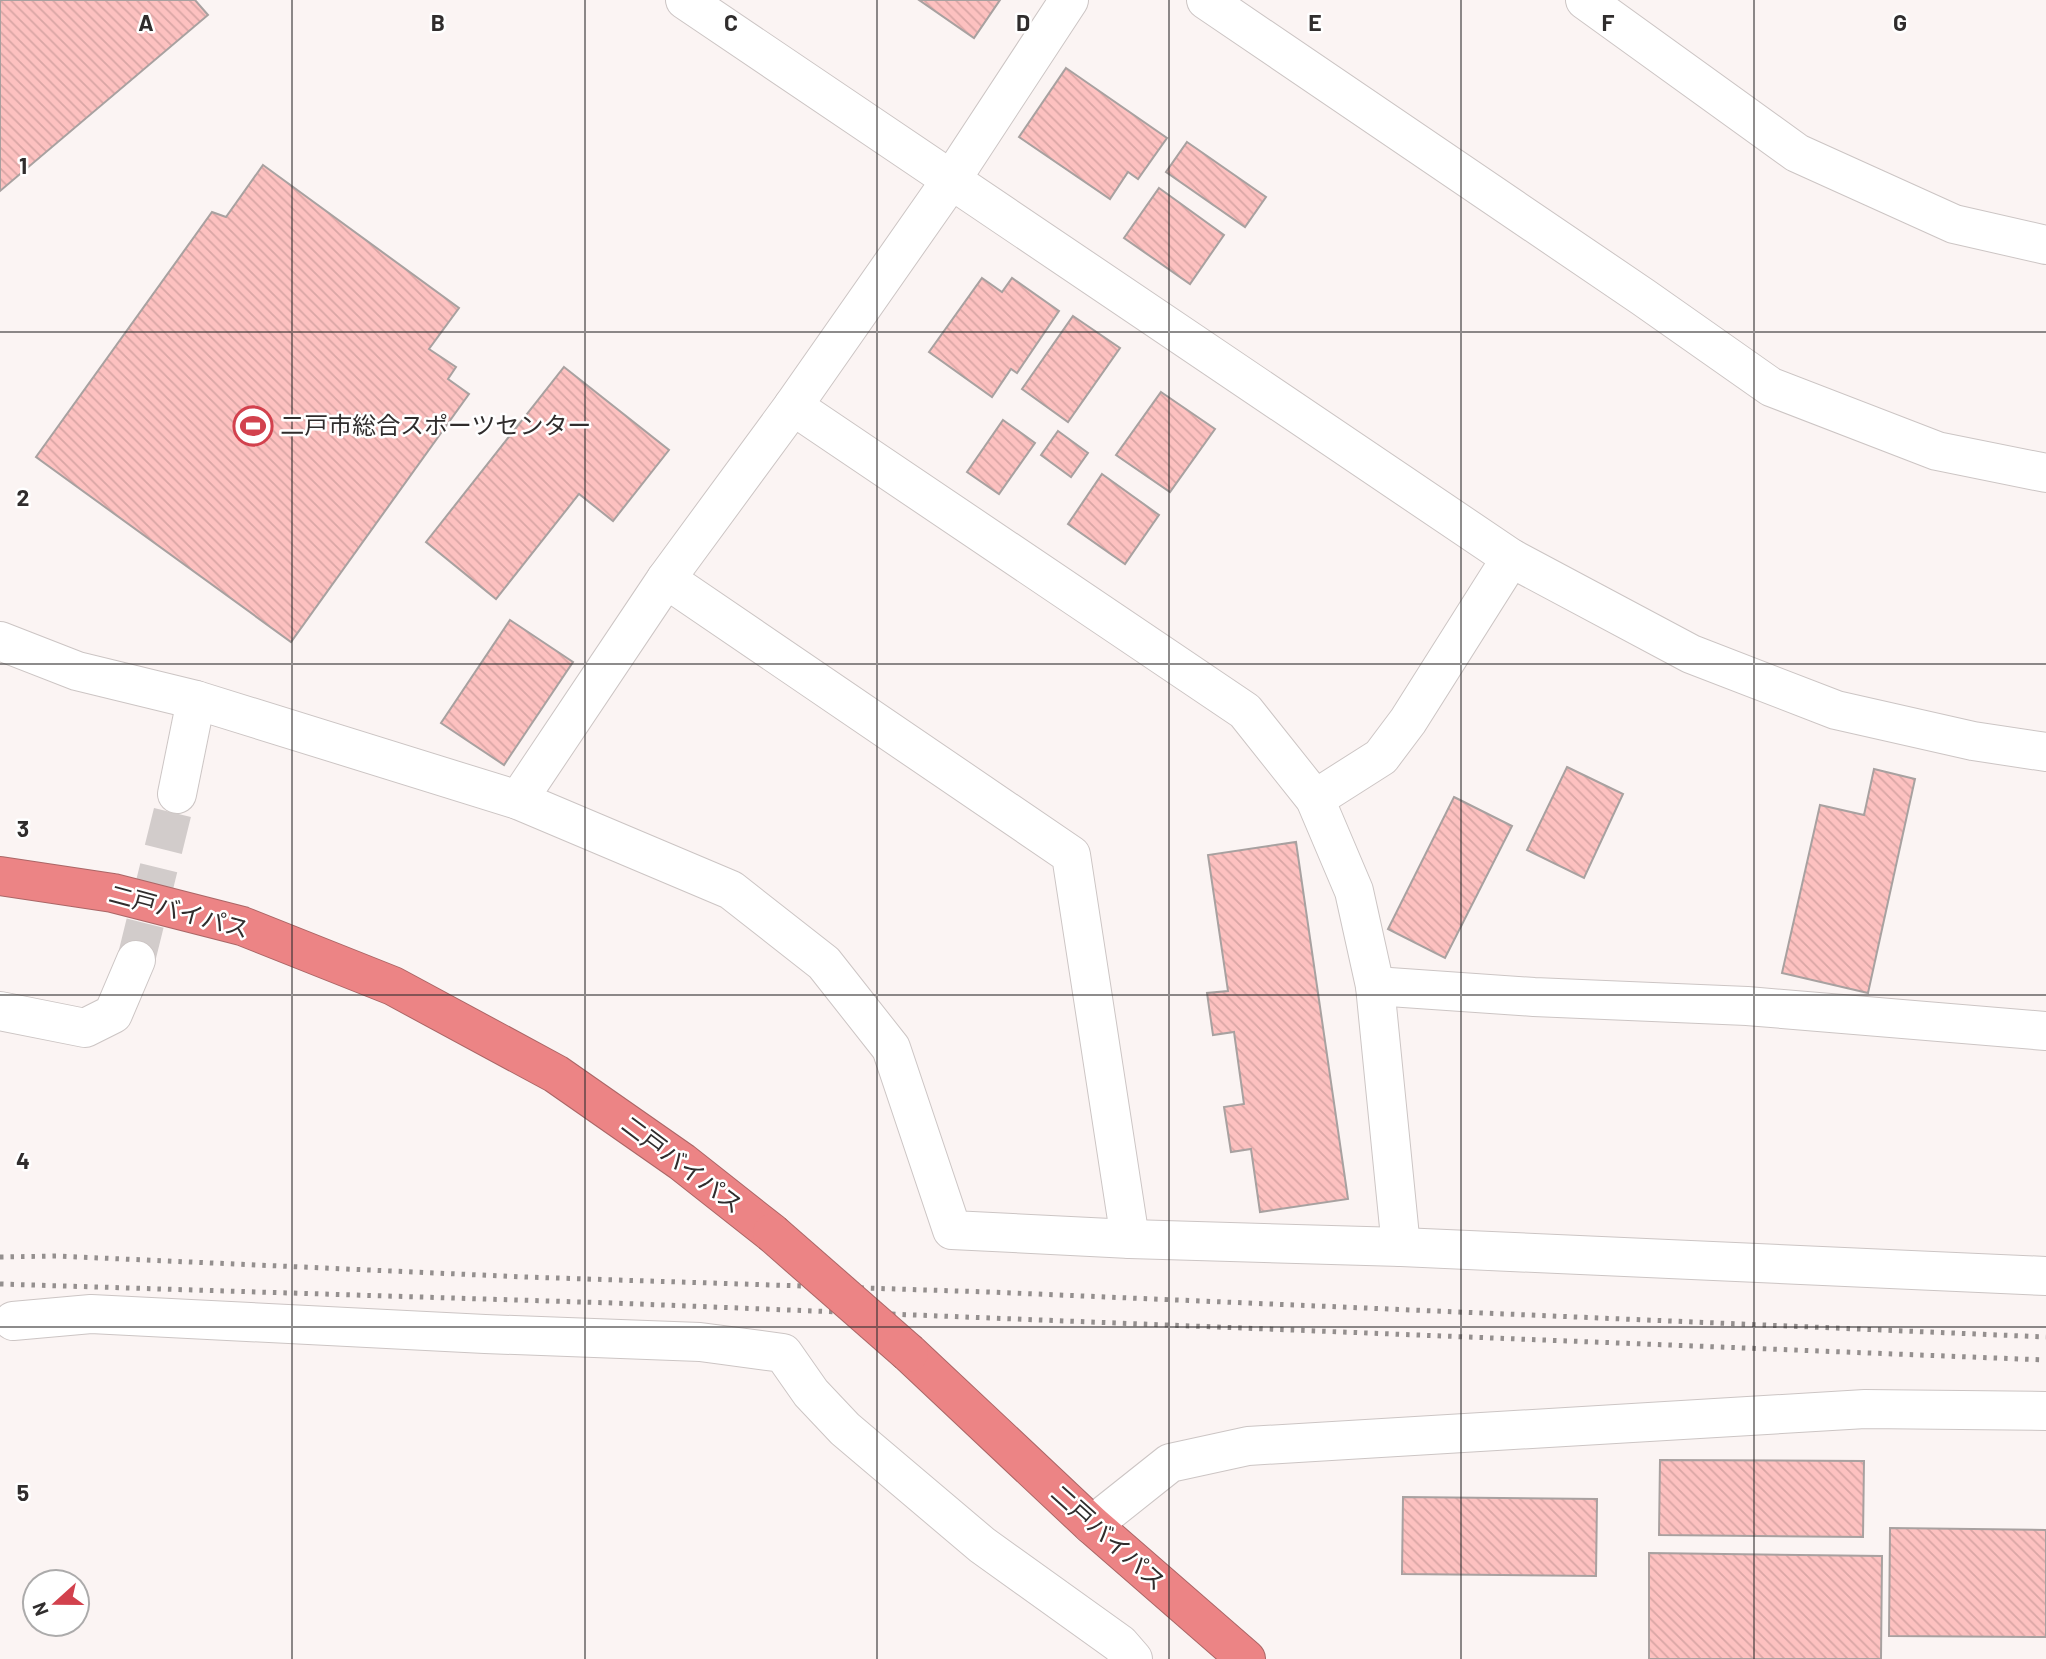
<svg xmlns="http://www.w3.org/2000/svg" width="2046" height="1659" viewBox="0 0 2046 1659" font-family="Barlow,'Noto Sans JP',sans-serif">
	<defs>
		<pattern id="building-back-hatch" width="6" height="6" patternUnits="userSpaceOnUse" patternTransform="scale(1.75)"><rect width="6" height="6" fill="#fdc1c0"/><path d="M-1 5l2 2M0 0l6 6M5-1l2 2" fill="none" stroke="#d9a6a5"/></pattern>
	</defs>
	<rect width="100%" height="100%" fill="#fbf4f3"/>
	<g fill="url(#building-back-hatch)" stroke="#a8a1a0" stroke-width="2">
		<path d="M0,0H195L208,15L0,191Z"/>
		<path d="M919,0H1000L974,38Z"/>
		<path d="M1066,68L1167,138L1138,179L1128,172L1110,199L1019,137Z"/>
		<path d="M1187,142L1266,197L1245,227L1166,172Z"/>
		<path d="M263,165L459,308L429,349L456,367L448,379L469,394L291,642L36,457L212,212L226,217Z"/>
		<path d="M1159,188L1224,235L1190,284L1124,238Z"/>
		<path d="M982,278L1002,292L1012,278L1059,311L1017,373L1011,369L992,397L929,352Z"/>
		<path d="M1073,316L1120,348L1068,422L1022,389Z"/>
		<path d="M564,367L669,450L613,521L579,494L496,599L426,542Z"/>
		<path d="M1161,392L1215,429L1170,492L1116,455Z"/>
		<path d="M1003,420L1035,443L999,494L967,472Z"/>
		<path d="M1058,431L1088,453L1071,477L1041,455Z"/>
		<path d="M1102,474L1159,515L1125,564L1068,524Z"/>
		<path d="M510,620L573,662L504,765L441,723Z"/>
		<path d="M1567,767L1623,794L1584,878L1527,850Z"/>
		<path d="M1874,769L1915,779L1868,993L1782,973L1820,805L1864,815Z"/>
		<path d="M1454,797L1512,826L1445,958L1388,929Z"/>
		<path d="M1296,842L1348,1199L1260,1212L1251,1149L1231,1152L1224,1107L1244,1104L1234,1032L1213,1035L1207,993L1228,991L1208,855Z"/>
		<path d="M1660,1460L1864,1461L1863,1537L1659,1535Z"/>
		<path d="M1403,1497L1597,1499L1596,1576L1402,1574Z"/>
		<path d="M1890,1528L2046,1530V1637L1889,1636Z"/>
		<path d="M1649,1553L1882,1556L1881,1659H1649Z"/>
	</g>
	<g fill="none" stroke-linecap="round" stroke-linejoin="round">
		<path stroke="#d2cccb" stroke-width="38" stroke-dasharray="38 19" stroke-linecap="butt" d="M136,960L177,794"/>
		<g stroke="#ccc5c4" stroke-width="40">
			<g id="minor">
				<path d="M685,0L1511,558L1691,654L1836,710L1973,741L2046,752"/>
				<path d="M1206,0L1643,297L1771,387L1937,451L2046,473"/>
				<path d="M1585,0L1797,153L1954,224L2046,245"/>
				<path d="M793,406L1245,711L1315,799L1354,891L1375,986L1401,1247"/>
				<path d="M666,579L1071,855L1130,1239"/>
				<path d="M0,641L77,671L196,700L518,800L731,890L824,963L891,1048L952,1230L1130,1239L1401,1247L2046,1276"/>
				<path d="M177,794L196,700"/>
				<path d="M1315,799L1381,757L1408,721L1511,558"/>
				<path d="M518,800L666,579L793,406L951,180L1069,0"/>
				<path d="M1375,986L1534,997L1747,1006L2046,1031"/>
				<path d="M0,1011L85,1028L113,1014L136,960"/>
				<path d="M13,1321L91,1314L485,1334L700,1342L783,1353L811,1393L845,1429L982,1545L1120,1644L1133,1659"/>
				<path d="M1092,1525L1170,1463L1248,1446L1865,1409L2046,1411"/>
			</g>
		</g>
		<g stroke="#a66" stroke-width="40">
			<g id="highway">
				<path d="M0,876L113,893L242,926L393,986L556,1074L682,1162L772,1233"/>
				<path d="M909,1353L1092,1525L1246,1659"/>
			</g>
		</g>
		<use href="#minor" stroke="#fff" stroke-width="38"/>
		<use href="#highway" stroke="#ec8485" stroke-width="38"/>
		<g stroke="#948f8e" stroke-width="5" stroke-dasharray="3.5 7" stroke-linecap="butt">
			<path d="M0,1257L56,1256L525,1277L989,1292L2046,1337"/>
			<path d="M0,1284L613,1303L2046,1360"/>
		</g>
		<g stroke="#a66" stroke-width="40" stroke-linecap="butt">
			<path id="highway-bridge" d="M772,1233L909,1353"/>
		</g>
		<use href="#highway-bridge" stroke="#ec8485" stroke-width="38"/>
	</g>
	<path fill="none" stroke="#302d2d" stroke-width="2" stroke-opacity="0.55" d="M292,0V1659M585,0V1659M877,0V1659M1169,0V1659M1461,0V1659M1754,0V1659M0,332H2046M0,664H2046M0,995H2046M0,1327H2046"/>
	<defs>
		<g id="stadium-ring" transform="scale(2.0125)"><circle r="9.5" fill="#fff" stroke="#d2414d" stroke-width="1.5"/><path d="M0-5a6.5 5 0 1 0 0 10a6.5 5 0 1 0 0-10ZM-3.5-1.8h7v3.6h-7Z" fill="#d2414d"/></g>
	</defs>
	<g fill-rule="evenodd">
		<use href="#stadium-ring" x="253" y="426"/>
	</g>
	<g text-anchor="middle" stroke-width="5" stroke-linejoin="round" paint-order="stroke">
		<g font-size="24" fill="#302d2d" stroke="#fff" text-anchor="start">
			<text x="280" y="434">二戸市総合スポーツセンター</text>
		</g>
		<g font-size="24" fill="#302d2d" stroke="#fff">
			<text transform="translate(179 912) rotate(15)" y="8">二戸バイパス</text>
			<text transform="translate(682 1165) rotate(37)" y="8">二戸バイパス</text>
			<text transform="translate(1108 1538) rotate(42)" y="8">二戸バイパス</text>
		</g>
	</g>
	<g font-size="23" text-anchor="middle" font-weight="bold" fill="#302d2d" stroke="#fff" stroke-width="5" stroke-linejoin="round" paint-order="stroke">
		<text x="146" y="31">A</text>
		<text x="438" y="31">B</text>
		<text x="731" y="31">C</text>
		<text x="1023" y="31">D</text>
		<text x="1315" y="31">E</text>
		<text x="1608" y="31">F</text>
		<text x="1900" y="31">G</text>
		<text x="23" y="174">1</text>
		<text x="23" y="506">2</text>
		<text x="23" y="837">3</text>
		<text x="23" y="1169">4</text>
		<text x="23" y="1501">5</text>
	</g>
	<g transform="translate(56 1603) rotate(249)"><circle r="33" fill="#ffffff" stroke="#acabab" stroke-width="2"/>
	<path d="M0-5L12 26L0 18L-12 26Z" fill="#d2414d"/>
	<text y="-10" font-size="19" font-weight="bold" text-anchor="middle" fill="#302d2d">N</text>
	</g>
</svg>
